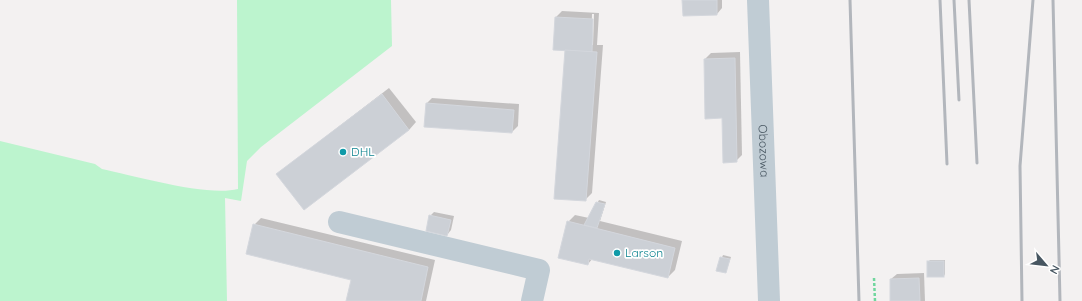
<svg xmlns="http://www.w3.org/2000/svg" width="1082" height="301" viewBox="0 0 1082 301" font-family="Quicksand,sans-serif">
	<rect width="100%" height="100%" fill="#f3f1f1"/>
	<path fill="#bcf4ce" d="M237,0H391L392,46L261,147L247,161L241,201L225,198L227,301H0V141L95,164L102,169C136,176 207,197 238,189Z"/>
	<g fill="#0003" fill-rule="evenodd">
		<path d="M683,0H722V8L717,14Z"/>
		<path d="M562,11L599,13L597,45H603L592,193L585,200L566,49L556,17ZM592,14H594L593,45H591Z"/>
		<path d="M740,52L742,155L736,161L705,59L711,53Z"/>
		<path d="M389,88L416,122L409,130L277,174Z"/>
		<path d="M432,98L519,104L518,126L512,132L426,104Z"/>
		<path d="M599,200L606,202L600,221L682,241L675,270L668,277L593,258L588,264L568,222L575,215L589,218Z"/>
		<path d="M434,212L454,216L451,230L447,235L430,216Z"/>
		<path d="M261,218L435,260L426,301H352V279L254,225Z"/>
		<path d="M723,255L731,257L726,272L717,270Z"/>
		<path d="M930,260H945V274L944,276L928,262Z"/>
		<path d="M924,273L925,301H891V279L897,274Z"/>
	</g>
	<g fill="#ccd0d6" stroke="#d4d7dd">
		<path d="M682,0H717V15L683,16Z"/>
		<path d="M555,17L593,19L592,52L553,50Z"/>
		<path d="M565,50L597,52L586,201L554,199Z"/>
		<path d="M735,58L737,162L723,163L722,118L705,119L704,59Z"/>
		<path d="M382,94L409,130L304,210L276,174Z"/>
		<path d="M426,103L514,110L512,133L424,127Z"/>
		<path d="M596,202L605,204L597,228L584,225Z"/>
		<path d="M429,215L451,220L447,236L426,231Z"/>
		<path d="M567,221L675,248L668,278L589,259L588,265L558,258Z"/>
		<path d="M253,224L428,267L421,301H346L351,280L246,254Z"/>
		<path d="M720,257L730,259L726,273L716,271Z"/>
		<rect x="927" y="261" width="17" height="16"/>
		<path d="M919,278L920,301H890V279Z"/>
	</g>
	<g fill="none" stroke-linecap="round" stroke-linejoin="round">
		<path stroke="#70d69e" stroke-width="2.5" stroke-dasharray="3 2" stroke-linecap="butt" d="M874,278L875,301"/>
		<g stroke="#c0ccd4" stroke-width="22">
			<path id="s1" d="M758,0L769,301"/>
			<path d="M339,222L539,270L532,301"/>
		</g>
		<g stroke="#b2b6bc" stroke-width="3">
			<path d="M850,0L859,301"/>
			<path d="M940,0L947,164"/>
			<path d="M954,0L959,100"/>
			<path d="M969,0L977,163"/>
			<path d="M1053,0L1060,301"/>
			<path d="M1022,301L1020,166L1033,0"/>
		</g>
	</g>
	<g fill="#0f9aa8" stroke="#fff" stroke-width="1.5">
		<circle cx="343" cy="152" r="4"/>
		<circle cx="617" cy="253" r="4"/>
	</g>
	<g text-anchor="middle" stroke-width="3.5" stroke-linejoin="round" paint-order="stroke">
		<g font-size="12" fill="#475661" stroke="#fff">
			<text dy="4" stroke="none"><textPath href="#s1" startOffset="151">Obozowa</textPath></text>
		</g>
		<g font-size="12" fill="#0d838f" stroke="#fff" text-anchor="start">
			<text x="351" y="156">DHL</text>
			<text x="625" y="257">Larson</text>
		</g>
	</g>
	<g transform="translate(1046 265) rotate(118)" stroke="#ffffff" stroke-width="3" paint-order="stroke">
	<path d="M0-3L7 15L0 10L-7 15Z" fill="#475661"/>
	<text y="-6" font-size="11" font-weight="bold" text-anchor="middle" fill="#475661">N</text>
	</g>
</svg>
